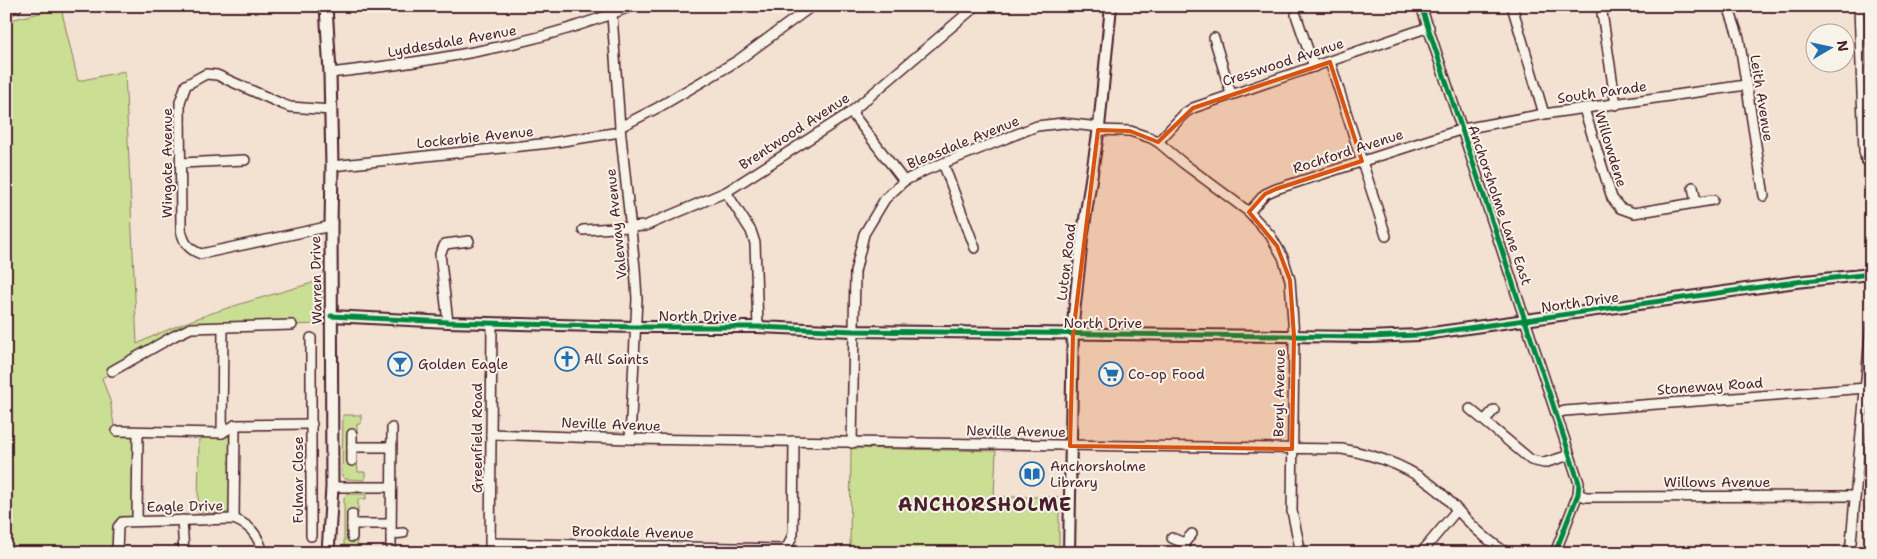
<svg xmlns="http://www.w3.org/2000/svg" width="1877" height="559" viewBox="0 0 1877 559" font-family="'Shantell Sans',sans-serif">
	<rect width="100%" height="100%" fill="#f3e1d1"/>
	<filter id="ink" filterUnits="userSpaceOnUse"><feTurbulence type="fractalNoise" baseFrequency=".02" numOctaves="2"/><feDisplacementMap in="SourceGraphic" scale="10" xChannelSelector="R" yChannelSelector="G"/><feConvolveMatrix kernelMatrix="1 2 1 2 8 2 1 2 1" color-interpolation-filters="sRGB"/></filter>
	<g filter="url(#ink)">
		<g fill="#cbdf94" stroke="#8a7f60">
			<path d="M61,8L78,81L125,71L137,344C196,314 259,299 322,280V324L191,328L102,378L110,401L115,431L138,432L137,521L119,524L116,521L114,525L112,553H6V21Z"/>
			<path d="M343,415H361V424H357V434H352V461H357L358,472H365V480L345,479L342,476Z"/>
			<path d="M199,437H231V509L226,513H198Z"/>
			<path d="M851,448L996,451L994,497H1059V553H850Z"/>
			<path d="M347,494H366V499H358V514H352V537H357V552L344,551V497Z"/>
		</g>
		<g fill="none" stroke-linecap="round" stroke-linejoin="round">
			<g stroke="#4a1f2b" stroke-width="12">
				<g id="minor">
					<path d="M610,6L612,15L620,127L635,268L637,299L630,439"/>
					<path d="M1421,6L1579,483L1578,494L1555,553"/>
					<path d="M1512,6L1544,114"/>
					<path d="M1601,6L1616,105"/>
					<path d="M1728,6L1739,38L1764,196"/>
					<path d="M1859,6L1864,151L1866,160L1871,164"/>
					<path d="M1296,15L1314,67"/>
					<path d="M1214,38L1231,94"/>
					<path d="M1330,62L1386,236"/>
					<path d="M330,73C435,61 534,46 632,6"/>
					<path d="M1584,109L1612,198L1620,208L1634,213L1713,200"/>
					<path d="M851,112L904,181"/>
					<path d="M620,127L659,107L737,61L812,6"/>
					<path d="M1098,130L1130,131L1151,138L1158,142L1183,163L1249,212L1270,235L1283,257L1290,280L1294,336L1292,511L1301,553"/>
					<path d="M1158,142L1185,113L1193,108L1429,27"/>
					<path d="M181,163L245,160"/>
					<path d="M943,163L975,248"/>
					<path d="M332,166L550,143L620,132"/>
					<path d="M1693,187L1696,202"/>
					<path d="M726,192L751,231L755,243L758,327"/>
					<path d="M1249,212L1265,194L1276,189L1463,129L1544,114L1746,85"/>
					<path d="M331,226L201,254C188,249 184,243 181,230L180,102L186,85L206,74L217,75L282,104L290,107L331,110"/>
					<path d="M583,230L645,226L726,192L851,112L976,6"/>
					<path d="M448,322L440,254L445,244L469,241"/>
					<path d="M311,338V536"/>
					<path d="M112,371L174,336L191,328L292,325"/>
					<path d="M1470,409L1531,460L1544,463L1570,455"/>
					<path d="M1557,413L1565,411L1866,388"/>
					<path d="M1485,420L1494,410"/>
					<path d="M235,425L312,424"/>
					<path d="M117,431L222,433L235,425"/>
					<path d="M222,433L223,327"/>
					<path d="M352,434V461"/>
					<path d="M491,434L630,439L1342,449C1377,455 1411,467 1439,491C1449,500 1458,511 1468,521C1479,533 1493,544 1507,553"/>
					<path d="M852,443L855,272L864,234L885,199L904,181L926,170L1037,126L1063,123L1099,127"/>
					<path d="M352,447H391"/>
					<path d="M332,487H391"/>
					<path d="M1578,494L1586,497L1855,496"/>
					<path d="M234,519L235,425"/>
					<path d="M182,520L184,553"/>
					<path d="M137,521L138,432"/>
					<path d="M352,524H391"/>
					<path d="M391,534L403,533"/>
					<path d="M352,537V514"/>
					<path d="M1172,538L1184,543L1186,553"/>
					<path d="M491,543L782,549L788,546L793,534L794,441"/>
					<path d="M1184,543L1192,534"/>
					<path d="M391,545L392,428"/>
					<path d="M117,553L118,527L122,522L234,519C251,526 258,535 263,553"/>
					<path d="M490,553L492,323"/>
					<path d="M1421,553L1457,510"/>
					<path d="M1850,553L1871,326"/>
				</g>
			</g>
			<g stroke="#4a1f2b" stroke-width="14">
				<g id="tertiary">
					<path d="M331,316L448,322L634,327H758L854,331L1369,337L1418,335L1796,282L1871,274"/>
					<path d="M1069,553L1073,323L1082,239L1099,127L1111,6"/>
				</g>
			</g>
			<g stroke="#4a1f2b" stroke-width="15">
				<path id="secondary" d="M326,6L330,73L332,166L331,226L332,487L328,553"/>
			</g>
			<g stroke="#4a1f2b" stroke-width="16">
				<path id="primary" d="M6,8L15,6"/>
			</g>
			<use href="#minor" stroke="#f7f3e8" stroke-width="9"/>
			<use href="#tertiary" stroke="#f7f3e8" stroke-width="10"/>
			<use href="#secondary" stroke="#f7f3e8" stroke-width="11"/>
			<use href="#primary" stroke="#f7f3e8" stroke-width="12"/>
			<g stroke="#f7f3e8" stroke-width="8">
				<g id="cycleway">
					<path d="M1421,6L1579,483L1578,494L1555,553"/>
					<path d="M331,316L448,322L634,327H758L854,331L1369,337L1418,335L1796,282L1871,274"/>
				</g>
			</g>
			<use href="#cycleway" stroke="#00873e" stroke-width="5"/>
		</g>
	</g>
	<path fill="#d8530f" fill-opacity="0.2" stroke="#d8530f" stroke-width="4" stroke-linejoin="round" d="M1330,62L1362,161L1276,189L1265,194L1249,212L1277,246L1290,280L1294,336L1292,449L1070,446L1073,334L1098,130L1130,131L1158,142L1193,108Z"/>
	<defs>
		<g id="church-ring" transform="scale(1.25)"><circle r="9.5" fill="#f7f3e8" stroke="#1f6fb2" stroke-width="1.5"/><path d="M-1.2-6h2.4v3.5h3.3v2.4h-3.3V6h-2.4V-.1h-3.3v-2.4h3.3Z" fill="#1f6fb2"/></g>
		<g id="bar-ring" transform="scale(1.25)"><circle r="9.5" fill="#f7f3e8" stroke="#1f6fb2" stroke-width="1.5"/><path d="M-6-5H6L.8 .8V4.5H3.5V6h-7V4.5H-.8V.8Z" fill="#1f6fb2"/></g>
		<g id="supermarket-ring" transform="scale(1.25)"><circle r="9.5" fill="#f7f3e8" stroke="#1f6fb2" stroke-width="1.5"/><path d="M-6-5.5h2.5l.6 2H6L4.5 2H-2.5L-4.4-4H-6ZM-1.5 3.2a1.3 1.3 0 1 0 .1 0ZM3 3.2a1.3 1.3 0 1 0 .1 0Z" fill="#1f6fb2"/></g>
		<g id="library-ring" transform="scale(1.25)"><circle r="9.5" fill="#f7f3e8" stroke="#1f6fb2" stroke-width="1.5"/><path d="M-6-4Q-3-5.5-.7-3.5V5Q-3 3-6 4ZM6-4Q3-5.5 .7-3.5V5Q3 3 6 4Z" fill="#1f6fb2"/></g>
	</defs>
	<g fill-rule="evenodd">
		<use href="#church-ring" x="567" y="359"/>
		<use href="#bar-ring" x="400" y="364"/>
		<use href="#supermarket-ring" x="1111" y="374"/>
		<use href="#library-ring" x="1032" y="474"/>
	</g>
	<g text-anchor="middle" stroke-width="4" stroke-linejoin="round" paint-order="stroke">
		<g font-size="14" fill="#4a1f2b" stroke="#f7f3e8">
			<text transform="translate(452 41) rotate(-10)" y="5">Lyddesdale Avenue</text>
			<text transform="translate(1283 62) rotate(-18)" y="5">Cresswood Avenue</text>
			<text transform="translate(1602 92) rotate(-8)" y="5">South Parade</text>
			<text transform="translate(1762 98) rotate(81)" y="5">Leith Avenue</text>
			<text transform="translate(794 131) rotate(-33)" y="5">Brentwood Avenue</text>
			<text transform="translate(475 137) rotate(-6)" y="5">Lockerbie Avenue</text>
			<text transform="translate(963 142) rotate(-22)" y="5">Bleasdale Avenue</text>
			<text transform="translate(1611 149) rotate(73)" y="5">Willowdene</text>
			<text transform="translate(1348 151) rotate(-18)" y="5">Rochford Avenue</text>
			<text transform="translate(167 163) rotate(-90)" y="5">Wingate Avenue</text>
			<text transform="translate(1500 205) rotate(71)" y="5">Anchorsholme Lane East</text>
			<text transform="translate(616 224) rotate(-96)" y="5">Valeway Avenue</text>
			<text transform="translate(1066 262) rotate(-83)" y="5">Luton Road</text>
			<text transform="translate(316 280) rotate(-91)" y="5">Warren Drive</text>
			<text transform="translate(1580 302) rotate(-8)" y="5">North Drive</text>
			<text x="698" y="321">North Drive</text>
			<text x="1103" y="328">North Drive</text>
			<text transform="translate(1710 386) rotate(-4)" y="5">Stoneway Road</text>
			<text transform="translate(1279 393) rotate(-89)" y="5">Beryl Avenue</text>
			<text transform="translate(611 424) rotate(2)" y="5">Neville Avenue</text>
			<text transform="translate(1016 431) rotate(1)" y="5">Neville Avenue</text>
			<text transform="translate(477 438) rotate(-90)" y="5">Greenfield Road</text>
			<text transform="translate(298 480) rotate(-90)" y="5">Fulmar Close</text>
			<text x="1717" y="487">Willows Avenue</text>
			<text transform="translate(185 506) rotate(-1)" y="5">Eagle Drive</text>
			<text transform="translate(633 532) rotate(1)" y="5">Brookdale Avenue</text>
		</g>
		<g font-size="14" fill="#4a1f2b" stroke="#f7f3e8" text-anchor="start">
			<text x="584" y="364">All Saints</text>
			<text x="418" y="369">Golden Eagle</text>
			<text x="1128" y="379">Co-op Food</text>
			<text x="1050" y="471">Anchorsholme<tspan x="1050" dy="16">Library</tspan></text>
		</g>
		<g font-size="19" font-weight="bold" letter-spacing="1" fill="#4a1f2b" stroke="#f7f3e8">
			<text x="985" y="511">ANCHORSHOLME</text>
		</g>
	</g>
	<rect width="1877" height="559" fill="none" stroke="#f7f3e8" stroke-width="25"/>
	<rect x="12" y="12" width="1852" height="534" fill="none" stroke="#4a1f2b" stroke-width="2" filter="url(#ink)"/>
	<g transform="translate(1830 48) rotate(81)"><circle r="24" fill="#f7f3e8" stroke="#b29e9c"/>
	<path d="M0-4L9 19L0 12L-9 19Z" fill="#1f6fb2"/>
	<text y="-8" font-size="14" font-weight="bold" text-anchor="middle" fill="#4a1f2b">N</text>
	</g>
</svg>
